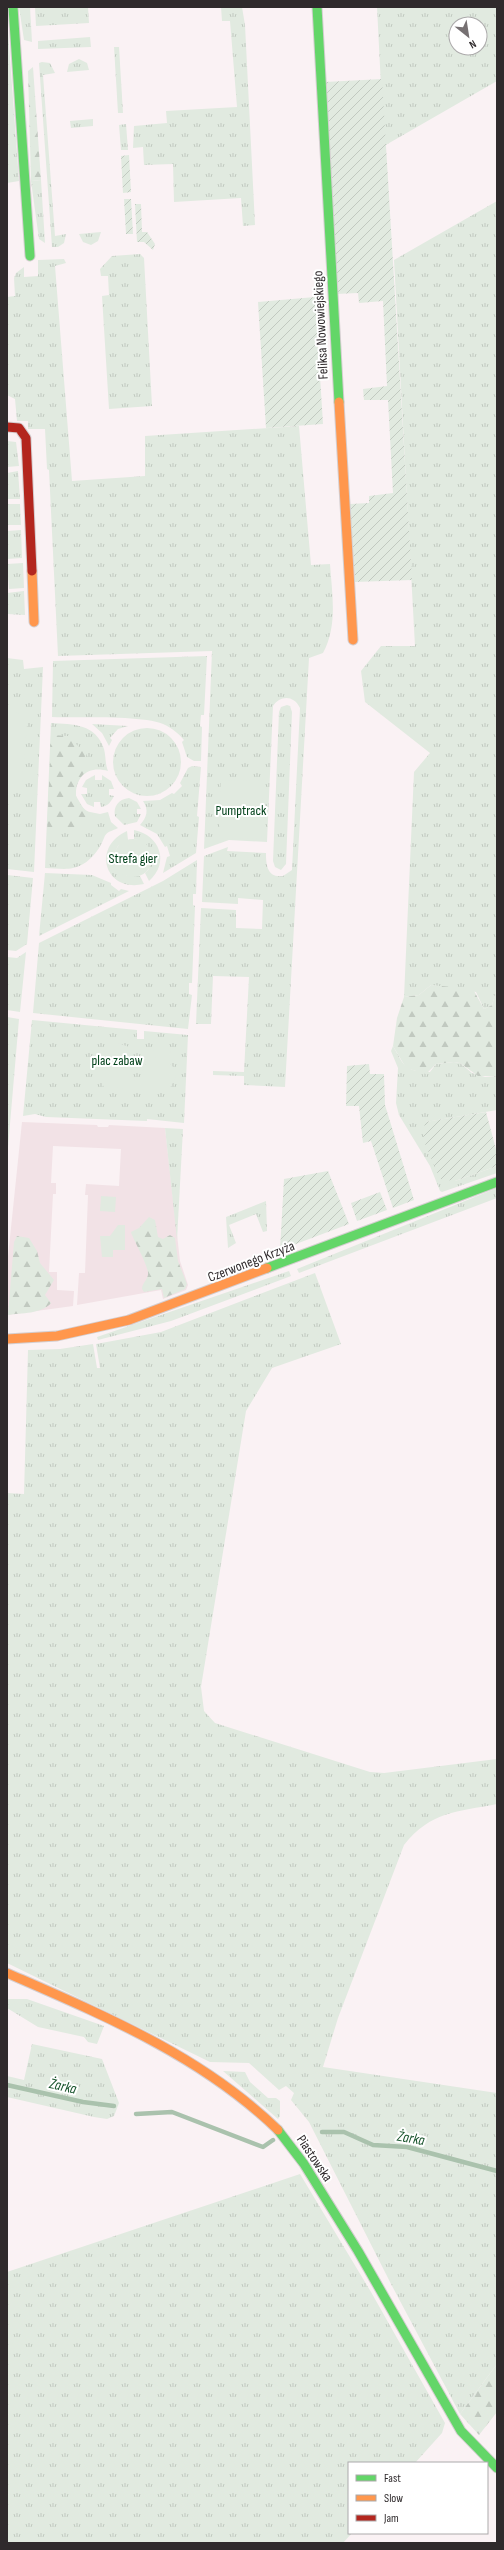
<svg xmlns="http://www.w3.org/2000/svg" width="504" height="2550" viewBox="0 0 504 2550" font-family="'Sofia Sans Condensed',sans-serif">
	<defs>
		<pattern id="grass-tufts" width="24" height="20" patternUnits="userSpaceOnUse"><rect width="24" height="20" fill="#e1eae0"/><path d="M3 7l-1-3M5 7V3M7 7l1-3M15 17l-1-3M17 17v-4M19 17l1-3" fill="none" stroke="#c1c9c0"/></pattern>
		<pattern id="forest-firs" width="22" height="20" patternUnits="userSpaceOnUse"><rect width="22" height="20" fill="#e1eae0"/><path d="M5 1l3.5 6h-7zM16 11l3.5 6h-7z" fill="#c1c9c0"/></pattern>
		<pattern id="garden-furrows" width="10" height="10" patternUnits="userSpaceOnUse"><rect width="10" height="10" fill="#e1eae0"/><path d="M-1 1l2-2M0 10L10 0M9 11l2-2" fill="none" stroke="#c1c9c0"/></pattern>
	</defs>
	<rect width="100%" height="100%" fill="#faf2f4"/>
	<path fill="#f2e2e6" d="M22,1122L97,1125L98,1127H108L109,1125L165,1128L180,1261L188,1285L186,1290L163,1299L161,1290L77,1305L79,1273H85L88,1195H85L86,1184L119,1186L121,1149L53,1146L51,1183H56V1194H53L49,1272H57V1290L74,1291L73,1306L7,1315V1266Z"/>
	<g fill="url(#grass-tufts)" fill-rule="evenodd">
		<path d="M19,7H30L32,42L24,40Z"/>
		<path d="M35,7H88L89,23L36,26Z"/>
		<path d="M221,7H242L245,25L255,225L243,226L241,198L174,202L173,164L144,165L143,147L133,148L134,126L167,123L166,111L237,107L230,21H222Z"/>
		<path d="M377,7H497V81L384,146ZM456,24H480V48H456Z"/>
		<path d="M7,17L19,181L7,183Z"/>
		<path d="M90,37L91,47L38,49V41Z"/>
		<path d="M114,47H119L123,113H118Z"/>
		<path d="M79,59L87,63L89,70L67,72L69,64Z"/>
		<path d="M42,62L50,63L55,73L43,75L55,236L66,234L64,243L58,247H52L39,63Z"/>
		<path d="M93,119V126L71,128L70,121Z"/>
		<path d="M126,124L128,150H121L119,125Z"/>
		<path d="M41,180L45,243L39,239L31,181Z"/>
		<path d="M497,201V988L492,1005L484,1009L476,992L431,985L419,995L404,997L414,772L430,753L365,702L361,671L381,646H415L394,260Z"/>
		<path d="M101,232L98,241L91,245L83,242L79,234Z"/>
		<path d="M140,254L144,258L152,406L109,409L102,296L109,295L108,276H101L100,269L112,256Z"/>
		<path d="M64,259L66,263L55,266L72,481L145,476V436L299,426L311,565L330,564C332,594 338,625 323,653L309,658L285,1087L244,1085V1076L213,1075V1071L244,1072L249,977L213,976L211,1024H196L201,908L236,910V928L262,929L263,900L238,898V904L202,902L204,856L228,847L227,851L266,853C266,865 267,878 283,876L292,870L300,708C294,695 280,695 273,706L267,842L229,840L204,849L212,651L58,656L49,470L47,469L45,429H28V421H17L15,399L7,395V297L15,296L14,278L16,273L24,267V277L38,276V260Z"/>
		<path d="M7,441L16,442L19,466L7,467Z"/>
		<path d="M18,471L20,499H7V473Z"/>
		<path d="M7,504H20L21,525H7Z"/>
		<path d="M21,530L22,558L7,559V531Z"/>
		<path d="M23,563L24,588L9,589L7,564Z"/>
		<path d="M24,591L25,615L7,614V593Z"/>
		<path d="M207,656L204,715H201L200,726L202,727L201,761H194L187,757L182,742L184,740C178,733 172,728 163,724C141,715 78,718 52,717L53,661Z"/>
		<path d="M7,658L23,660L24,669L43,667L34,872L7,869Z"/>
		<path d="M287,705L290,706L292,712L286,864L281,870L275,867L273,861L279,712L281,707Z"/>
		<path d="M51,723C73,724 96,724 104,749C106,756 105,764 108,771C88,765 75,777 76,796L85,811L100,814L108,812L111,822L118,828C113,831 106,831 104,838C100,849 89,865 73,868C65,870 54,868 45,868Z"/>
		<path d="M92,724L128,726L118,729L110,738L112,740L109,746L102,733Z"/>
		<circle cx="147" cy="762" r="34"/>
		<path d="M192,766L201,767L197,816L199,817L196,853L163,873L167,857L170,856L167,846L165,847L157,834L140,825C147,817 149,810 143,801L160,800L172,793L174,794L182,786L180,783L188,768Z"/>
		<path d="M95,775V780H102V775L111,781L114,789H109V795L114,796C111,802 108,806 101,807L100,802H94V807L87,804L81,794H87V788L82,787L86,780Z"/>
		<path d="M129,798L137,802L141,809H137V814H141L137,822L124,825L115,816C113,806 119,799 129,798Z"/>
		<path d="M134,830C160,835 170,863 149,881L145,873L149,869L138,840L134,839Z"/>
		<path d="M127,831L128,840L118,846L115,852L127,876H140L144,884C105,893 91,847 127,831Z"/>
		<path d="M197,860L196,894H193V905L195,906L192,983H189V994L192,995L188,1029L33,1013L39,943L163,881Z"/>
		<path d="M45,873L92,875L111,883V885L119,891L121,889L129,891L39,936Z"/>
		<path d="M7,875L33,878L27,944L16,951L7,950Z"/>
		<path d="M26,952L20,1012L7,1010V957L17,958Z"/>
		<path d="M7,1017L19,1019L7,1159Z"/>
		<path d="M32,1020L137,1030V1039H144V1031L188,1035L184,1123L147,1119V1121L46,1117L35,1114L23,1116Z"/>
		<path d="M393,1046C405,1067 404,1071 430,1072L436,1064L454,1062L460,1063L472,1073L485,1077L497,1076V1110L426,1122L455,1181L497,1166V1173L442,1192L440,1191L430,1166L399,1115L396,1103L398,1068L391,1051Z"/>
		<path d="M165,1128L183,1129L177,1240Z"/>
		<path d="M497,1188V1198L299,1273L297,1269Z"/>
		<path d="M266,1201L267,1231L263,1232L256,1214L229,1225L236,1243L228,1248L226,1217Z"/>
		<path d="M289,1271L291,1276L171,1321L98,1340L97,1337Z"/>
		<path d="M315,1273L341,1344L272,1368L246,1411L201,1687L204,1711L215,1723L370,1772L384,1773L497,1759V1804C457,1812 431,1811 404,1845L338,2018L323,2067L497,2093V2364L460,2414L391,2284L309,2122L291,2100L294,2093L286,2086L279,2090L249,2063L210,2062L7,1963V1493L24,1494L28,1350L60,1349L93,1344L97,1368H100L96,1344L161,1332Z"/>
		<path d="M7,1999H27L104,2026L97,2044L88,2042L84,2037L38,2027L7,2008Z"/>
		<path d="M32,2044L102,2059L119,2103L114,2116L107,2119L94,2117L7,2097V2076L24,2080Z"/>
		<path d="M223,2071L245,2072L250,2082L268,2098H276L280,2101V2116L278,2119Z"/>
		<path d="M300,2174L371,2292L445,2423L442,2433L415,2463H349V2533H352L343,2543H7V2272Z"/>
	</g>
	<g fill="url(#forest-firs)">
		<path d="M33,67L41,180L31,181L28,71Z"/>
		<path d="M51,735L68,736L87,755L79,761L86,772C69,786 74,806 93,814C89,834 75,833 59,828L55,834H47Z"/>
		<path d="M431,985L473,989L484,1009L492,1005L497,988V1076H478L460,1063L454,1062L436,1064L426,1074L406,1068L393,1046L397,1018L404,997L419,995Z"/>
		<path d="M149,1217L155,1220L158,1237L163,1239L170,1235L175,1238L178,1261L187,1284L185,1289L164,1298L162,1289L144,1292L142,1289C142,1283 149,1279 148,1272C146,1261 131,1235 131,1232L139,1228Z"/>
		<path d="M17,1236L29,1238L37,1251L40,1263L54,1280L45,1295L51,1303C42,1314 21,1313 8,1315L14,1242Z"/>
		<path d="M497,2364V2412L479,2435L460,2414Z"/>
	</g>
	<g fill="#e1eae0">
		<path d="M7,712L28,714L21,793L7,792Z"/>
		<path d="M221,780L263,781L261,839L219,838Z"/>
		<circle cx="133" cy="858" r="19"/>
		<path d="M118,1043L129,1047L133,1055L134,1063L131,1070L135,1081L127,1089L117,1087L110,1091L105,1089L101,1082L102,1077L107,1074C99,1064 99,1057 106,1047Z"/>
		<path d="M160,1044L166,1045C173,1051 170,1054 167,1060L173,1067L176,1077L170,1088L155,1093L145,1088L141,1074L146,1063L156,1059L153,1049Z"/>
		<path d="M101,1196L116,1197L115,1212L100,1211Z"/>
		<path d="M118,1225H125V1250H113V1257H102L100,1236H110Z"/>
	</g>
	<g fill="url(#garden-furrows)">
		<path d="M382,79L412,580L355,582L350,504L369,503V496L393,493L388,400H364L363,389L387,386L383,301L359,303L358,293L336,294L325,82Z"/>
		<path d="M129,155L131,192L123,193L121,156Z"/>
		<path d="M124,199H131L133,234H126Z"/>
		<path d="M135,204H141L142,232H147L155,244L153,250L144,242H137Z"/>
		<path d="M315,297L323,424L266,428L258,302Z"/>
		<path d="M369,1064L370,1074H384L385,1105L414,1200L393,1208L371,1141L363,1143L359,1106H346L347,1066Z"/>
		<path d="M486,1112L497,1153V1166L455,1181L440,1179L423,1139L425,1122Z"/>
		<path d="M328,1171L349,1224L280,1250L284,1179Z"/>
		<path d="M380,1192L387,1210L357,1221L351,1203Z"/>
	</g>
	<g fill="none" stroke-linecap="round" stroke-linejoin="round">
		<g stroke="#aac2ad" stroke-width="4.5">
			<path d="M7,2085L83,2102L114,2106"/>
			<path d="M136,2114L172,2112L263,2147L273,2140"/>
			<path d="M322,2132H344L373,2145L407,2147L497,2171"/>
		</g>
		<g stroke="#d4ced0" stroke-width="11">
			<g id="fast">
				<path d="M13,7L30,256"/>
				<path d="M317,7L339,402"/>
				<path d="M267,1268L497,1182"/>
				<path d="M278,2130L304,2164L358,2251L461,2431L497,2468"/>
			</g>
		</g>
		<g stroke="#d4ced0" stroke-width="11">
			<g id="slow">
				<path d="M339,402L353,640"/>
				<path d="M32,571L34,622"/>
				<path d="M7,1339L57,1336L129,1320L267,1268"/>
				<path d="M7,1973C103,2015 202,2056 278,2130"/>
			</g>
		</g>
		<g stroke="#d4ced0" stroke-width="11">
			<path id="jam" d="M7,427L19,428L26,438L32,571"/>
		</g>
		<use href="#fast" stroke="#63d668" stroke-width="9"/>
		<use href="#slow" stroke="#ff974d" stroke-width="9"/>
		<use href="#jam" stroke="#b3261e" stroke-width="9"/>
	</g>
	<g text-anchor="middle" stroke-width="4" stroke-linejoin="round" paint-order="stroke">
		<g font-size="14" fill="#2f2a2c" stroke="#fff">
			<text transform="translate(320 325) rotate(-93)" y="5">Feliksa Nowowiejskiego</text>
			<text transform="translate(251 1261) rotate(-21)" y="5">Czerwonego Krzyża</text>
			<text transform="translate(315 2158) rotate(56)" y="5">Piastowska</text>
		</g>
		<g font-size="14" fill="#004019" stroke="#fff">
			<text x="241" y="815">Pumptrack</text>
			<text x="133" y="863">Strefa gier</text>
			<text x="117" y="1065">plac zabaw</text>
		</g>
		<g font-size="15" font-style="italic" fill="#18542c" stroke="#fff">
			<text transform="translate(63 2086) rotate(13)" y="5">Żarka</text>
			<text transform="translate(411 2138) rotate(10)" y="5">Żarka</text>
		</g>
	</g>
	<rect width="504" height="2550" fill="none" stroke="#2f2a2c" stroke-width="16"/>
	<rect x="348" y="2462" width="140" height="72" fill="#ffffff" stroke="#acaaab"/>
	<rect x="356" y="2475" width="20" height="6" fill="#63d668" stroke="#acaaab"/>
	<text x="384" y="2482" font-size="12" fill="#2f2a2c">Fast</text>
	<rect x="356" y="2495" width="20" height="6" fill="#ff974d" stroke="#acaaab"/>
	<text x="384" y="2502" font-size="12" fill="#2f2a2c">Slow</text>
	<rect x="356" y="2515" width="20" height="6" fill="#b3261e" stroke="#acaaab"/>
	<text x="384" y="2522" font-size="12" fill="#2f2a2c">Jam</text>
	<g transform="translate(468 36) rotate(150)"><circle r="19" fill="#ffffff" stroke="#acaaab"/>
	<path d="M0-3L7 15L0 10L-7 15Z" fill="#767072"/>
	<text y="-6" font-size="11" font-weight="bold" text-anchor="middle" fill="#2f2a2c">N</text>
	</g>
</svg>
